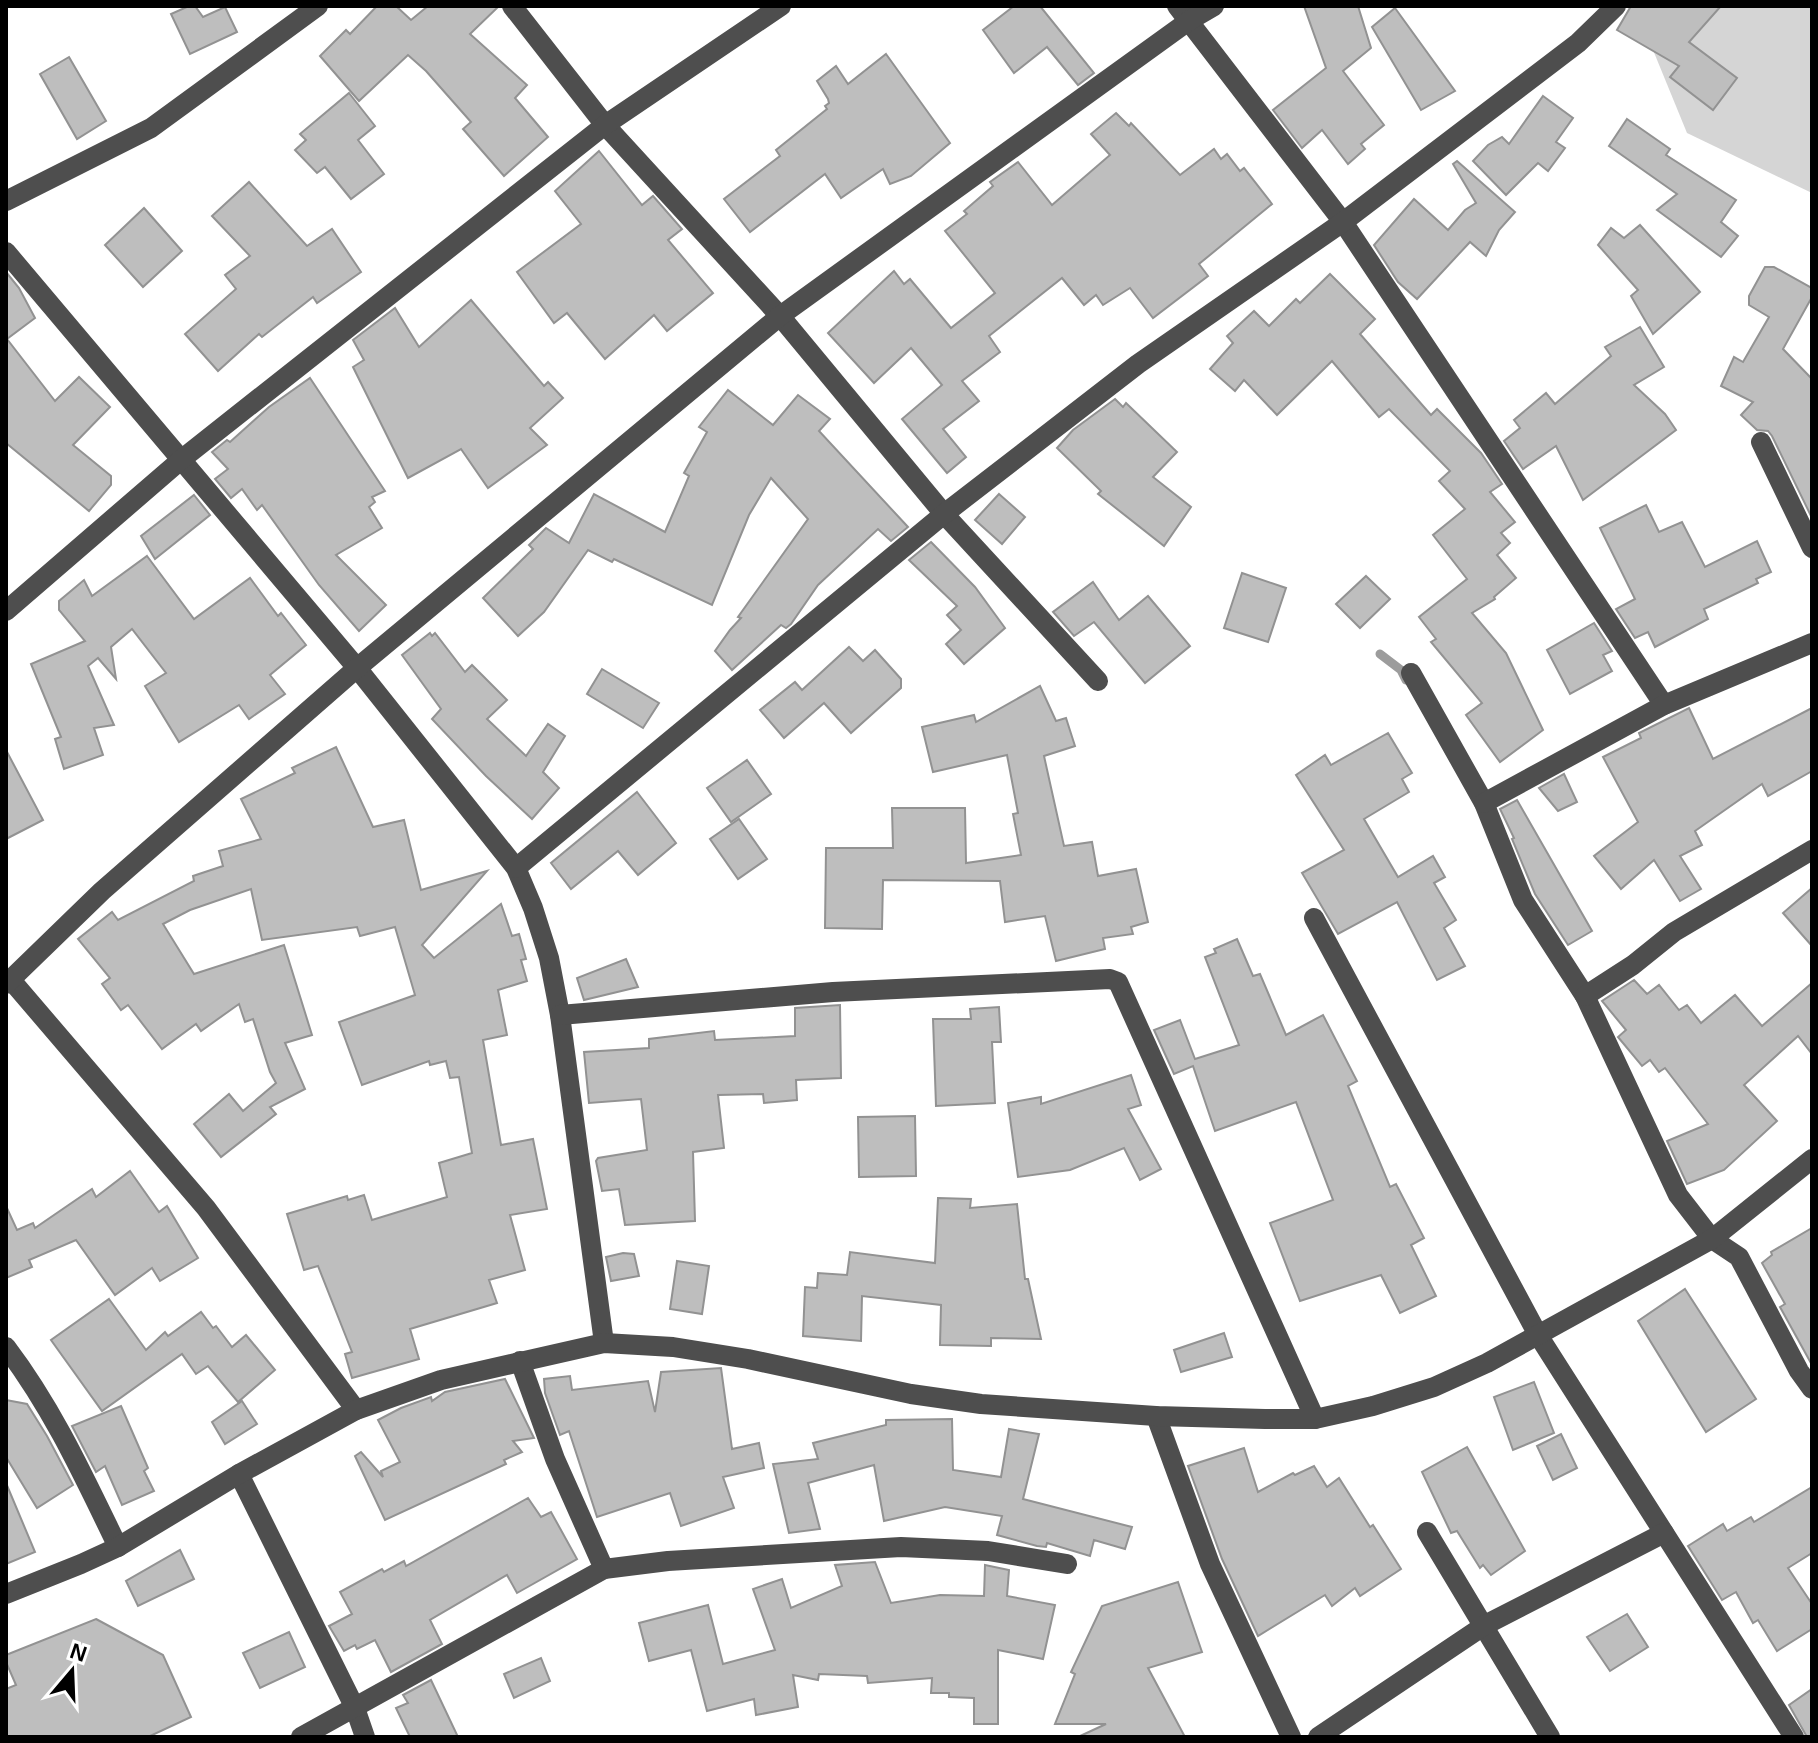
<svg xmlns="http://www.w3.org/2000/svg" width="1818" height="1743" viewBox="0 0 1818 1743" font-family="Helvetica,sans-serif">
	<rect width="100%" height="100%" fill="#fff"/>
	<path fill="#d5d5d5" d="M1635,6H1812V193L1687,133Z"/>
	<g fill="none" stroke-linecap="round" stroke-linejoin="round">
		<path stroke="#9c9c9c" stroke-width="9" d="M1380,654L1401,670L1406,680"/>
	</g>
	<g fill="#bebebe" stroke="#929292" stroke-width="2">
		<path d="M189,6H195L203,17L225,7L237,32L190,54L171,14Z"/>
		<path d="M377,6H396L411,20L428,6H499L470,34L527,85L515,98L548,137L504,176L463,129L471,122L426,71L408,55L359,101L320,56L346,30L350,34Z"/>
		<path d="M1014,6H1040L1094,73L1078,85L1047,47L1014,73L983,30Z"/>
		<path d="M1304,6H1358L1371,48L1343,71L1384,125L1361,144L1365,149L1348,164L1322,130L1302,148L1273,110L1326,68Z"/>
		<path d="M1631,6H1721L1689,42L1737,78L1713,110L1670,77L1679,66L1617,30Z"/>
		<path d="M1395,8L1455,91L1421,110L1372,27Z"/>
		<path d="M886,54L950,143L911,176L890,184L883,169L841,198L825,174L750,232L724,199L780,156L776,150L827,109L825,106L829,103L828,99L817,81L836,66L848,84Z"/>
		<path d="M69,57L106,121L77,139L40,74Z"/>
		<path d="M349,93L375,126L358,140L384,174L351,199L325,167L317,173L295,150L306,140L300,134Z"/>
		<path d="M1543,96L1573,118L1556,142L1565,148L1548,171L1538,163L1506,195L1473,161L1488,145L1502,137L1509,144Z"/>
		<path d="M1116,113L1129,126L1131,123L1180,175L1214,149L1221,159L1227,154L1240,171L1244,168L1272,204L1199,264L1208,276L1153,318L1130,288L1103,305L1096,295L1084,305L1062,278L989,336L1000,352L962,381L979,401L943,429L966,457L947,473L902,419L942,385L911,348L874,383L828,333L894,271L904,284L910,279L951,328L995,293L945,231L967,214L964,211L993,186L990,182L1018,162L1052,205L1110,155L1091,134Z"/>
		<path d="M1627,119L1670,149L1666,155L1736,200L1721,222L1738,236L1721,257L1657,210L1677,194L1609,146Z"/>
		<path d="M599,151L642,205L653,196L682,229L668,240L713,293L667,331L654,315L605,359L567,313L554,323L517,272L581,224L555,191Z"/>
		<path d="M1457,161L1515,212L1499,230L1486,256L1470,242L1417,299L1398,282L1374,245L1414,199L1448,230L1465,210L1476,203L1453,164Z"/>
		<path d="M249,182L307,246L332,229L361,272L317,303L313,297L262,337L259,334L218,371L185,334L236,289L225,275L250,256L212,216Z"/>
		<path d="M144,208L182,251L143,287L105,245Z"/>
		<path d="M1640,225L1700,292L1653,334L1631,296L1638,290L1598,245L1611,228L1624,238Z"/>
		<path d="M1765,267H1774L1812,288V297L1783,349L1812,379V518L1772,436L1768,431L1757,430L1741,415L1753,402L1721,386L1734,357L1743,362L1769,317L1749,305V296Z"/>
		<path d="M6,272L19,288L35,318L7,339L55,401L79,377L110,407L73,445L111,476V485L89,511L6,443Z"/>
		<path d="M1330,274L1375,319L1360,334L1431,415L1437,409L1481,453L1502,484L1490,492L1515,522L1501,533L1510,543L1497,555L1516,578L1494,597L1495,599L1472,613L1506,653L1543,730L1500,762L1466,715L1482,703L1431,642L1436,639L1419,617L1467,579L1433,535L1465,509L1439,481L1450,471L1389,409L1379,417L1332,361L1277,415L1244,380L1235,391L1210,369L1233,343L1227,336L1254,311L1269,326L1296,299L1300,303Z"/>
		<path d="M471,300L544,386L548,382L563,398L530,428L547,445L488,488L461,449L408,478L353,367L364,360L353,340L395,308L419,347Z"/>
		<path d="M1640,327L1664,367L1634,385L1665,414L1676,430L1583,500L1556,446L1523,469L1504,441L1520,428L1514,420L1546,393L1555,404L1611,356L1605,347Z"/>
		<path d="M310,378L385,491L372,497L375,502L369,507L382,528L336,555L386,605L359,631L319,585L262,505L257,510L242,489L231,498L215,479L228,469L212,452L227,440L230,442L269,407Z"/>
		<path d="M728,390L773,425L798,395L830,419L819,431L908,527L891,541L878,529L818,585L791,624L786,628L781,625L732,670L715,651L730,630L741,618L738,617L808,519L771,478L749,515L712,605L614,559L612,562L588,550L544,612L518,636L483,598L533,549L529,545L546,528L569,543L594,494L665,532L689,476L684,473L707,432L699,427Z"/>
		<path d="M1115,399L1123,407L1126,403L1177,452L1153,477L1191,507L1164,546L1098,494L1101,491L1057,448L1073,430Z"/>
		<path d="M999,494L1025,517L1002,544L975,520Z"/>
		<path d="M194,495L210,515L155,559L141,536Z"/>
		<path d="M1646,505L1659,532L1682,522L1705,567L1757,541L1771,572L1756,579L1758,583L1704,609L1708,619L1655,647L1648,632L1635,638L1616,609L1635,599L1600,528Z"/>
		<path d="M931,542L975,587L1005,628L964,664L946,644L961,630L947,615L957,606L909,560Z"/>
		<path d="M147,556L194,619L250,578L278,616L281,613L306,645L270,675L285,694L249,719L239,705L179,742L145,686L166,673L132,629L111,647L116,679L98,658L88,666L114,725L94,728L103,755L64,769L55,739L61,737L31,664L85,641L59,610V601L84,580L92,596Z"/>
		<path d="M1242,573L1286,588L1268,642L1224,628Z"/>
		<path d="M1366,576L1390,599L1360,628L1336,604Z"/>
		<path d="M1093,582L1119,620L1148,596L1190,646L1145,683L1094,622L1074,636L1053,612Z"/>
		<path d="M1594,623L1612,651L1603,655L1612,671L1570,694L1547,650Z"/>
		<path d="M430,633L432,636L435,633L465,672L472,665L507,700L487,719L526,756L548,724L565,736L543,772L559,788L532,819L486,776L432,719L441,709L402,655Z"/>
		<path d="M849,647L863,661L875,650L901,679V688L851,733L824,703L784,738L760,710L795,682L802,690Z"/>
		<path d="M602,669L659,703L643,728L587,694Z"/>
		<path d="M1040,686L1056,721L1066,718L1075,746L1044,756L1064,846L1092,842L1098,876L1136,869L1148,922L1131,927L1133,934L1103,938L1105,949L1056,961L1045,916L1005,922L1000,881L883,880L882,929L825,928L826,848H893L892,808H965L966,863L1021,855L1013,814L1018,813L1007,755L933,772L922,727L974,715L976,722Z"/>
		<path d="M1689,708L1713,759L1812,708V771L1768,796L1762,784L1695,831L1702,845L1680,856L1701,889L1680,901L1654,860L1621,889L1594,856L1638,822L1603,757L1641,738L1639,733Z"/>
		<path d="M1388,733L1412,773L1402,779L1409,792L1364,819L1398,877L1433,856L1445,877L1434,883L1456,920L1444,928L1465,966L1437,980L1397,902L1338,934L1302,873L1344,850L1296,775L1325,755L1331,765Z"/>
		<path d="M336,747L373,827L404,820L421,890L487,871L422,945L434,958L501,904L512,936L519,934L526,959L521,960L527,981L498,990L507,1035L483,1040L501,1145L533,1139L547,1209L510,1215L525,1270L489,1280L497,1303L410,1329L419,1359L352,1378L345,1354L352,1352L318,1266L304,1270L287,1214L347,1196L348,1200L364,1195L372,1220L447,1197L439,1163L472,1153L459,1077L450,1078L446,1061L430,1065L429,1061L362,1085L339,1022L415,995L395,927L360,936L357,927L262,940L251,889L190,910L163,924L194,974L284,945L312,1035L285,1043L305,1089L270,1107L276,1114L221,1157L194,1124L229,1094L243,1111L276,1083L270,1072L253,1019L245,1022L239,1004L201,1031L196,1024L162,1049L128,1005L121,1010L102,984L110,978L78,939L112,912L118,920L194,881L193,876L223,866L219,851L261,839L241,799L295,773L292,768Z"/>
		<path d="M6,750L43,820L6,839Z"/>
		<path d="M747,760L771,794L731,822L707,788Z"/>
		<path d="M1564,774L1577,802L1558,811L1539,788Z"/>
		<path d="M637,792L676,843L638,875L618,851L571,889L551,863Z"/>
		<path d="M1517,800L1592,931L1568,945L1535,894L1512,839L1514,838L1500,809Z"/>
		<path d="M739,819L767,859L738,879L710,839Z"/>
		<path d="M1812,888V946L1783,913Z"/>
		<path d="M1237,939L1253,976L1260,974L1286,1035L1323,1015L1357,1081L1348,1086L1390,1187L1396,1184L1424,1238L1411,1245L1436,1296L1400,1313L1381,1275L1300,1301L1270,1223L1333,1200L1296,1102L1215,1131L1193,1066L1174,1074L1154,1030L1180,1020L1195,1059L1239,1045L1205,957L1216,953L1214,949Z"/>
		<path d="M626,959L638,987L584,1000L577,978Z"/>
		<path d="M1634,980L1647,994L1659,985L1679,1010L1687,1005L1701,1023L1735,995L1762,1026L1812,983V1054L1798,1036L1744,1085L1777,1121L1724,1170L1687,1184L1667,1141L1708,1124L1665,1068L1659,1072L1650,1060L1642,1066L1618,1037L1626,1030L1602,1001Z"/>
		<path d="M840,1005L841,1078L796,1080L797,1100L764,1103L763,1094L718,1095L724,1148L693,1152L695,1221L625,1225L619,1189L602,1191L596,1161L598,1158L647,1150L641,1099L589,1103L584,1052L649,1048V1039L714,1031L715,1040L795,1036V1008Z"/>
		<path d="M999,1007L1001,1042H992L995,1103L936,1106L933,1019H971L970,1009Z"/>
		<path d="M1131,1075L1141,1105L1128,1109L1161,1169L1140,1180L1124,1148L1070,1170L1018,1177L1008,1103L1041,1097V1104Z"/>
		<path d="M915,1116L916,1176L859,1177L858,1117Z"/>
		<path d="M130,1171L159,1212L167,1206L198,1258L160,1281L152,1268L115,1295L76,1240L29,1260L32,1267L6,1278V1206L17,1230L33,1223L35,1228L92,1189L96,1197Z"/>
		<path d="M938,1198L971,1199L970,1208L1017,1204L1025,1279H1028L1041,1339L991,1338V1346L940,1345L941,1305L862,1296L861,1341L803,1336L805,1287L817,1288L818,1273L847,1275L850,1252L935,1263Z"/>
		<path d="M1812,1228V1365L1780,1307L1785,1304L1762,1263L1772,1255L1771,1252Z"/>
		<path d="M623,1253L634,1254L639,1276L611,1281L606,1257Z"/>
		<path d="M677,1261L709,1266L702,1314L670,1309Z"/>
		<path d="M1685,1289L1756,1399L1706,1432L1638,1321Z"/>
		<path d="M109,1299L146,1350L165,1332L168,1336L201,1312L213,1328L216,1326L232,1347L246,1335L275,1370L238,1402L208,1366L196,1374L182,1354L102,1411L51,1340Z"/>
		<path d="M1224,1333L1232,1357L1181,1372L1174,1350Z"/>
		<path d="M721,1368L732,1449L759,1443L764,1468L723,1477L734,1508L681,1526L670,1493L597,1517L569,1431L560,1435L545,1393L544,1379L570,1376L572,1390L648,1381L655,1412L661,1372Z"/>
		<path d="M505,1379L534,1438L513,1441L522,1452L504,1460L506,1464L385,1520L355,1456L361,1452L383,1477L381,1471L400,1462L378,1420L401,1408L431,1397L432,1401L445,1392Z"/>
		<path d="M1534,1382L1554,1433L1513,1450L1494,1397Z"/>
		<path d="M6,1400L27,1404L47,1436L73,1485L37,1508L6,1457Z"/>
		<path d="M242,1401L257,1424L225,1444L212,1422Z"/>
		<path d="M121,1406L148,1468L144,1471L154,1491L122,1505L105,1466L96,1472L72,1426Z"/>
		<path d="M952,1419L953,1470L1001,1477L1009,1429L1039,1434L1023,1499L1132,1527L1125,1549L1094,1540L1090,1556L1047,1543L1046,1547L1037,1546L997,1535L1002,1516L945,1507L884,1521L874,1465L808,1483L820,1529L789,1533L773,1464L818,1459L813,1443L886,1425V1420Z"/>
		<path d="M1561,1434L1577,1468L1553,1480L1537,1446Z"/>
		<path d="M1467,1447L1525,1551L1491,1575L1483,1565L1480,1568L1457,1531L1451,1533L1422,1472Z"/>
		<path d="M1244,1448L1258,1492L1293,1473L1295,1475L1314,1466L1327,1487L1339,1478L1370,1527L1373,1525L1401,1569L1360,1596L1355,1588L1332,1606L1325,1595L1258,1636L1222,1559L1188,1466Z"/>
		<path d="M6,1483L35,1552L6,1564Z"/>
		<path d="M1812,1487V1553L1788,1568L1812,1604V1629L1777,1651L1758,1620L1753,1623L1736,1592L1722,1600L1688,1546L1723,1524L1727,1531L1751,1517L1754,1522Z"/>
		<path d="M528,1498L541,1517L551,1512L577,1559L517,1593L507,1575L430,1620L442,1644L391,1672L375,1640L357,1649L355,1645L344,1651L329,1626L352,1614L340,1592L382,1569L384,1572L404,1561L406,1566Z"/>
		<path d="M180,1550L194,1579L138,1606L126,1581Z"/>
		<path d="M875,1562L891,1603L940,1595L984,1596L985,1565L1009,1570L1007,1596L1055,1605L1043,1659L998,1650V1724H974V1698L949,1697V1693H931L932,1678L868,1683L867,1676L819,1674L818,1680L793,1675L798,1707L756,1715L754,1699L707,1711L691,1650L649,1661L639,1623L708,1605L723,1664L775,1650L753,1589L782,1579L791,1608L842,1586L835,1565Z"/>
		<path d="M1178,1582L1202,1652L1148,1668L1185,1737H1078L1106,1724H1055L1075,1674L1071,1672L1102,1606Z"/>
		<path d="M1627,1614L1648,1647L1610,1671L1587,1637Z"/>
		<path d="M96,1619L163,1655L191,1717L148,1737H6V1689L16,1685L6,1662V1655Z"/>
		<path d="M289,1632L305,1667L260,1688L243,1653Z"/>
		<path d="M541,1658L550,1681L514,1698L504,1674Z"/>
		<path d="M431,1680L458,1737H410L396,1708L408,1703L403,1695Z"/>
		<path d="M1812,1689V1737H1807L1789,1705Z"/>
	</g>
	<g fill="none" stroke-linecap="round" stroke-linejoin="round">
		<g stroke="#4e4e4e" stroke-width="20">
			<path d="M512,6L605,125L780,316L944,514L1098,681"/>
			<path d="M1177,6L1343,222L1664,705"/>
			<path d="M6,201L151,128L318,6"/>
			<path d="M6,252L357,668L516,868L533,908L549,958L560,1015L604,1343"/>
			<path d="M1761,442L1812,548"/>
			<path d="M6,611L182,459L605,125L781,6"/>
			<path d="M1411,673L1484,803L1523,900L1585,996L1678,1195L1712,1239L1739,1257L1799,1371L1812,1389"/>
			<path d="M1484,803L1664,705L1812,643"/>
			<path d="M516,868L944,514L1138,364L1343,222L1578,43L1616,6"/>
			<path d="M1314,918L1538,1335L1794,1737"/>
			<path d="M11,980L206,1208L356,1410"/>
			<path d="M6,984L102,891L357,668L780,316L1190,20L1214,6"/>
			<path d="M1585,996L1633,965L1674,932L1812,850"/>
			<path d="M560,1015L833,992L1110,979L1118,982L1315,1419"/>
			<path d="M6,1347C53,1409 84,1477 118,1547"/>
			<path d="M520,1361L555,1459L604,1569"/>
			<path d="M1156,1416L1210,1564L1291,1737"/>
			<path d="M239,1474L355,1708L365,1737"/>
			<path d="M1427,1532L1550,1737"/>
			<path d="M6,1594L81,1564L118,1547L239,1474L356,1410L441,1380L604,1343L673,1347L748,1359L911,1394L981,1404L1156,1416L1265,1419H1315L1373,1406L1434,1387L1487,1363L1712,1239L1812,1159"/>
			<path d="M301,1737L604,1569L668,1561L901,1547L988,1551L1067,1564"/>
			<path d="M1318,1737L1485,1625L1664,1533"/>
		</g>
	</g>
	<rect width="1818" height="1743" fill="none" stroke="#000000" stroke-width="16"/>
	<g transform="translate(72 1671) rotate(19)" stroke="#ffffff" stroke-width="6" paint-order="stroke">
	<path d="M0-6L14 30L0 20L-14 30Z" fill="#000000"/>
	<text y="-12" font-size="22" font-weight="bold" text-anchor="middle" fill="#000000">N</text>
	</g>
</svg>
